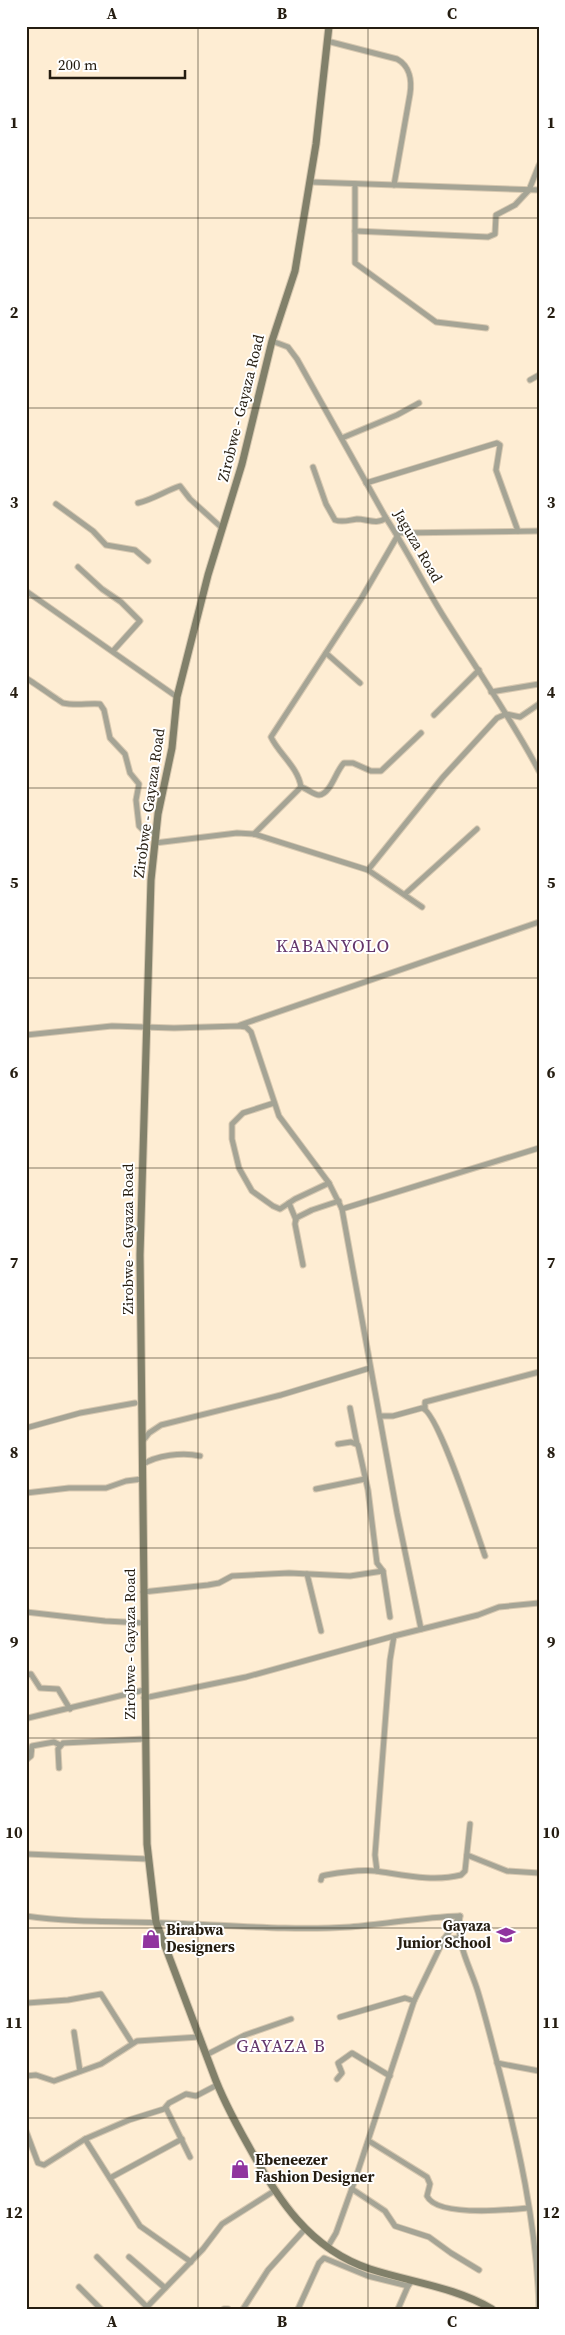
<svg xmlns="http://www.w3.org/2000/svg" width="565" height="2335" viewBox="0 0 565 2335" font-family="'Source Serif 4',serif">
	<rect width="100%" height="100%" fill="#feedd3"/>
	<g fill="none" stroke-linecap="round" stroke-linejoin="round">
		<g stroke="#d7c8b0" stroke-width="7">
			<g id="street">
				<path d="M327,41L397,59C410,66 412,81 410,94L394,185"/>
				<path d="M310,182L539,190"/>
				<path d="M355,184V263L436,322L486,328"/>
				<path d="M355,231L488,237L495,234L496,215L515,205L529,190L539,165"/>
				<path d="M272,341L288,347L297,359L386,518C407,550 424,585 444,617C476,668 511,718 539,771"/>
				<path d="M530,380L539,375"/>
				<path d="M342,438L397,415L419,403"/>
				<path d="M313,467L326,504L335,520C343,523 349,520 357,519C367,519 377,525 386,518"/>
				<path d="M366,483L497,443L500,445L496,470L518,531"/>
				<path d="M138,503C154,499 165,491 180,486L190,499L222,528"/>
				<path d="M56,504L93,531L106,545L135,550L148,561"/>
				<path d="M396,533L539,531"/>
				<path d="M78,567L102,589L121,602L140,621L113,651"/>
				<path d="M26,591L177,697"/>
				<path d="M326,653L360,683"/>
				<path d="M26,678C33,682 59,701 63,703C75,706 89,703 100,704L104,710L110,738L125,754L130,773L139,784L136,800L139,826L144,831L156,833"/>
				<path d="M491,692L539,684"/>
				<path d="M434,715L479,670"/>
				<path d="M301,787C298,767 279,754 271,737L361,599L398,535"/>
				<path d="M301,787C306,788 314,795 319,795C331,794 336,770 344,763H353L371,771H381L421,733"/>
				<path d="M254,834L301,787"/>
				<path d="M155,843L237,833L254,834L368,870L443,777L497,718L506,714L520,717L539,704"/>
				<path d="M368,870L422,907"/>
				<path d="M405,894L477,829"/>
				<path d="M240,1025L539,922"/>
				<path d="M26,1035L112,1026L174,1028L239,1026L246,1027L251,1032L279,1116L329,1183L342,1209L397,1513L421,1629"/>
				<path d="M274,1103L243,1113L232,1124V1139L239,1168L252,1191L273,1206L280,1209L295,1199L329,1183"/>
				<path d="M289,1203L296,1220"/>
				<path d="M342,1209L539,1148"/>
				<path d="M303,1265L295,1224L296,1218L312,1210L339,1201"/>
				<path d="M350,1408L357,1444"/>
				<path d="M425,1409V1402L539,1372"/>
				<path d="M380,1416H393L422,1408C438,1411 477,1534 485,1556"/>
				<path d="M26,1428L80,1413L135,1403"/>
				<path d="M142,1442L149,1433L161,1425L281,1395L370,1368"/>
				<path d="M142,1465C156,1455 183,1452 200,1456"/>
				<path d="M316,1489L365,1479"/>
				<path d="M26,1493L69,1488H106L126,1481L142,1479"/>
				<path d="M383,1571L390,1617"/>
				<path d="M307,1574L321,1631"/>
				<path d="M143,1592L208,1585L219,1583L232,1576L289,1573L350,1576L383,1571L377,1563L368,1490L358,1445L351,1442L338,1444"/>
				<path d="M26,1612L105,1621L143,1623"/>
				<path d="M26,1675L31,1674L40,1688L58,1689L70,1709"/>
				<path d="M144,1698L246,1677L394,1636"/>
				<path d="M28,1718L144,1690"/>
				<path d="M26,1760L31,1756L32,1746L54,1742L60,1745"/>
				<path d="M59,1768L58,1749L63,1743L144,1739"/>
				<path d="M26,1854L148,1859"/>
				<path d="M467,1855L507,1871L539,1873"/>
				<path d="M377,1871L375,1855L390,1660L394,1636L478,1615L499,1607L539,1603"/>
				<path d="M321,1880L322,1876L326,1875C342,1872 360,1869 376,1871C404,1875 433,1882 461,1875L465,1871L470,1824"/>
				<path d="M26,1916C73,1923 120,1921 167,1923C228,1925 289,1931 350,1927C387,1924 423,1917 460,1916"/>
				<path d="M460,1916C455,1943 471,1968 478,1992C485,2015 491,2039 497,2062C518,2142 537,2225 539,2309"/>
				<path d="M444,1939L460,1938"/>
				<path d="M27,2003L68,2000L101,1994L132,2043"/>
				<path d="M340,2017L405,1998L414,2001"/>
				<path d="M74,2032L80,2071"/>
				<path d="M206,2055L245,2035L291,2019"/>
				<path d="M497,2063L539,2071"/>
				<path d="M26,2076L36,2075L54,2081L101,2064L137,2041L199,2037"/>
				<path d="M337,2079L342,2073L338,2063L352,2053L390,2076"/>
				<path d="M166,2108L190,2157"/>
				<path d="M26,2131L38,2163L44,2165L85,2139L129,2120L164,2109L169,2103L186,2094L196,2096L217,2085"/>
				<path d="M85,2139L140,2226L191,2262"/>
				<path d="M369,2141L427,2177L430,2184L427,2196C437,2217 508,2210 528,2208"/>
				<path d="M110,2178L182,2139"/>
				<path d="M352,2189L385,2211L395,2226L429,2237L451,2253L479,2270"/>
				<path d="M327,2248L336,2233L356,2177L414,2001L444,1939L458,1919"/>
				<path d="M97,2257L147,2307"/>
				<path d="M129,2257L165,2288"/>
				<path d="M79,2287L101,2309"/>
				<path d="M145,2309L203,2249L222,2224L274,2191"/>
				<path d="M224,2309H228"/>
				<path d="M243,2309L268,2270L305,2229"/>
				<path d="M298,2309L319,2263L324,2258L368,2276L408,2286L412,2281"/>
				<path d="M398,2309L408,2286"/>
			</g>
		</g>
		<g stroke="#d7c8b0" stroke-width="9">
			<path id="secondary" d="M329,26L316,144L295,271L272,341L242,464L208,575L177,697L172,748L158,814L151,880L140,1255L147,1844L156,1922L213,2073C222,2098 235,2122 248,2145C277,2198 309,2249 370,2269C410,2282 455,2287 492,2309"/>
		</g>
		<use href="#street" stroke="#a5a495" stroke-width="5"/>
		<use href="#secondary" stroke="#81806a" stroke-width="7"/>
	</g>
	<path fill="none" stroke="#251d11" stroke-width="1" stroke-opacity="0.55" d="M198,26V2309M368,26V2309M26,218H539M26,408H539M26,598H539M26,788H539M26,978H539M26,1168H539M26,1358H539M26,1548H539M26,1738H539M26,1928H539M26,2118H539"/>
	<defs>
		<g id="school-bare" transform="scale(1.5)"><path d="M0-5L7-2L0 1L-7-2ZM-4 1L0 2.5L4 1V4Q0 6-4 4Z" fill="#90349f" stroke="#fff" stroke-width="2.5" paint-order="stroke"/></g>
		<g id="shop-bare" transform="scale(1.5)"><path d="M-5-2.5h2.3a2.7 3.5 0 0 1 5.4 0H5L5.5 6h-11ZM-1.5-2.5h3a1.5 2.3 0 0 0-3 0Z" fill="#90349f" stroke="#fff" stroke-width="2.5" paint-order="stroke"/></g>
	</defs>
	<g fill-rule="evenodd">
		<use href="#school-bare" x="506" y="1935"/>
		<use href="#shop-bare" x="151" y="1939"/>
		<use href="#shop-bare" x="240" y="2169"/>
	</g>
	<g text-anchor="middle" stroke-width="4" stroke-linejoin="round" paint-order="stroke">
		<g font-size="15" fill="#251d11" stroke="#fff">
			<text transform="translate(241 408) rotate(-76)" y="5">Zirobwe - Gayaza Road</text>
			<text transform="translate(418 546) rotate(60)" y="5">Jaguza Road</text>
			<text transform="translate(149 803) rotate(-82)" y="5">Zirobwe - Gayaza Road</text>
			<text transform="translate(128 1239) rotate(-90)" y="5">Zirobwe - Gayaza Road</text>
			<text transform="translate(130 1644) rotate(-90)" y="5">Zirobwe - Gayaza Road</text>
		</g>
		<g font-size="15" font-weight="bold" fill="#251d11" stroke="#fff" text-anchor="start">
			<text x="491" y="1931" text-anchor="end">Gayaza<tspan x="491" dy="17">Junior School</tspan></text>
			<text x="166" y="1935">Birabwa<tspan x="166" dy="17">Designers</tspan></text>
			<text x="255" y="2165">Ebeneezer<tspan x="255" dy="17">Fashion Designer</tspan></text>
		</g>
		<g font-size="18" letter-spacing="1" fill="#64366b" stroke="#fff">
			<text x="333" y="952">KABANYOLO</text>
			<text x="281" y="2052">GAYAZA B</text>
		</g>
	</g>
	<rect width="565" height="2335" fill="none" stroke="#ffffff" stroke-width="55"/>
	<path d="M50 70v8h135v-8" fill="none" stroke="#251d11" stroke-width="2.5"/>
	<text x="58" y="70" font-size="15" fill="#251d11" stroke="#ffffff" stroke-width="4" paint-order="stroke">200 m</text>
	<rect x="28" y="28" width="510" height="2280" fill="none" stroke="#251d11" stroke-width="2"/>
	<g font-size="16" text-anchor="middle" font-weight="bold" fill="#251d11">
		<text x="112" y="19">A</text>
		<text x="282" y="19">B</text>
		<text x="452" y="19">C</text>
		<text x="14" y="128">1</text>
		<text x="551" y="128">1</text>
		<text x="14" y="318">2</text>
		<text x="551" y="318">2</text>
		<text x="14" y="508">3</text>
		<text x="551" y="508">3</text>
		<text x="14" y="698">4</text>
		<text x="551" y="698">4</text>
		<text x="14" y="888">5</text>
		<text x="551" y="888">5</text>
		<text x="14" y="1078">6</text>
		<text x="551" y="1078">6</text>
		<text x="14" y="1268">7</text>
		<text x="551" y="1268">7</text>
		<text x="14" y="1458">8</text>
		<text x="551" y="1458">8</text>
		<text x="14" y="1648">9</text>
		<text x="551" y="1648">9</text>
		<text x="14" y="1838">10</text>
		<text x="551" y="1838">10</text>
		<text x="14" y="2028">11</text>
		<text x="551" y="2028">11</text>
		<text x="14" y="2218">12</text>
		<text x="551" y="2218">12</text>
		<text x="112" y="2327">A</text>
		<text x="282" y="2327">B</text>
		<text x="452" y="2327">C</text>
	</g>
</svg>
